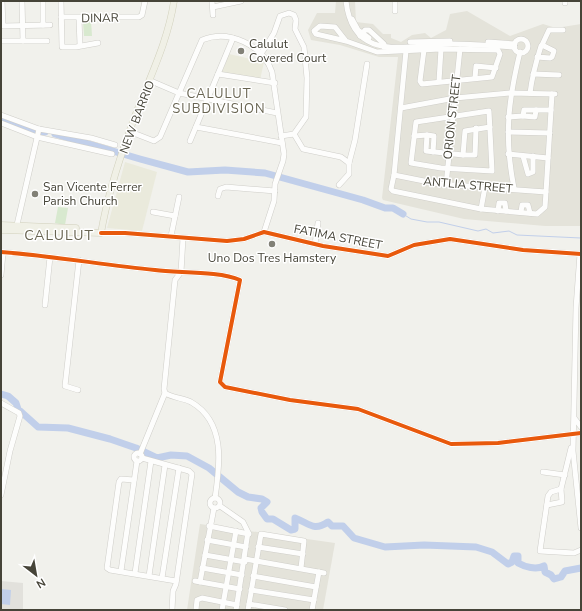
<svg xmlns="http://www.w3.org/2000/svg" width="582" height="611" viewBox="0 0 582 611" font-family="'Nunito Sans',sans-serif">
	<rect width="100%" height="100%" fill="#f1f1ec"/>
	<g fill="#e4e3da">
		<path d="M336,1H355L356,22L373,24L383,34H391V38L401,42L412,35L425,33L431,38L446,30L450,14L467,11L510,36L543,24L556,28L581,24V226H545L464,219L383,200L382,198L398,57H379L340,45L311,40L308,30L317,13H335Z"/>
		<path d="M200,524L335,543L323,610H187Z"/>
	</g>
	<path fill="#e2e1dc" d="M1,581L23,583V610H1Z"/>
	<g fill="#eaeadc">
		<path d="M229,54L264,62L260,80L222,72Z"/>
		<path d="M125,162L157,172L142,231L107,228Z"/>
	</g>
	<g fill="#d8e9cf">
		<path d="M91,20L92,36H84L83,21Z"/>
		<path d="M58,207L68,208L65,225L55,223Z"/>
	</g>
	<path fill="#c1cfea" d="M1,589L11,590L10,605L1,604Z"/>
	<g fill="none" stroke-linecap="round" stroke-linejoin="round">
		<path stroke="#c1cfea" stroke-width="1" d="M403,214L411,219L427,222H439L478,231L486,229L493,233L509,231L517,235L581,238"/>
		<g stroke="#c1cfea" stroke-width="7">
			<path d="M1,120L32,131L45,132"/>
			<path d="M55,134L140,159L188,172L225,170L265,173L363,200L385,208H393L403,214"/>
			<path d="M1,394L8,396L16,403L18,409L38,427L68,428L110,439L136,448L157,458L171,455L187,456L209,468L238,492L248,497L262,499L267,502L261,508L262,512L267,519H273L291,530L295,529V518C309,523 313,532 328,522L332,526H343L354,538L385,547L424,545L476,547L492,552L508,564L512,562L514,556H518V563C525,567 536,570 544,566L545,572L551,575L554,579L561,577L565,571L581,568"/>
		</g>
		<g stroke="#cfcec9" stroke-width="6">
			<g id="minor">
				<path d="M2,1L3,26L50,25"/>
				<path d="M22,1L23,41"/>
				<path d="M61,1L62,47H76L98,43"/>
				<path d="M212,1L213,15"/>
				<path d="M346,1C353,65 408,44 453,44C474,44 494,46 515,47"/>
				<path d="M565,3V1"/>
				<path d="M213,7L241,1"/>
				<path d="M395,11V1"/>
				<path d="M61,17H139L142,15L145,1"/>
				<path d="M79,19L80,45"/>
				<path d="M352,19L358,30L369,38"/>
				<path d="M43,25V1"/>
				<path d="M360,36L365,30H369L384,44V47"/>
				<circle cx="521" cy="46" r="7"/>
				<path d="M1,41H47"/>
				<path d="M346,41L335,27L320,26L314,31L316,34L346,41L377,52L441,49L498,50L500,54L492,77L422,84L420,81L424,50"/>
				<path d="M410,42L450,41"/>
				<path d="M488,42L515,44"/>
				<path d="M542,45L549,30H563"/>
				<path d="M406,51L394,175L439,184L546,192L552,94"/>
				<path d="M261,54L274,33L280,16L289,13L294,15L296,20L295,29L304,47L307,78L306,117L294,134L281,136"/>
				<path d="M218,74L275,83"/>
				<path d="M533,74L559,75"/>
				<path d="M475,78L476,66L496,68"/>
				<path d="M151,81L179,93L277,113"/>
				<path d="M439,81L441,49"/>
				<path d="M530,93C532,77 536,62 541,46L542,45L554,51L552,57L550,58L537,57"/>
				<path d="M401,108L455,98L510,93L555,94"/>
				<path d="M489,111L492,171L441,168L411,163L416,122Z"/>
				<path d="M1,115L39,129L91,138L115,145"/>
				<path d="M523,116L535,117L536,110"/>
				<path d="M508,117L523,116L524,110H551"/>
				<path d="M1,123L37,137L112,154"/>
				<path d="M196,127L282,143"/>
				<path d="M508,132L550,133"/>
				<path d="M136,134L154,141L160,137L202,40C229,29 263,45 272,72L284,154L283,161L275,184L274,201L264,232"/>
				<path d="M294,134L303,149L341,157L349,163"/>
				<path d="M427,135L434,136L433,152"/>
				<path d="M414,136L427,135L426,151L463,155L465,131L490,127"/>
				<path d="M190,141L233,38"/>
				<path d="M508,154L548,158"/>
				<path d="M463,155H475L476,128"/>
				<path d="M523,156L528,174L533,172V156"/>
				<path d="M394,175L391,189L393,191L481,209L537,214L545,207L546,192"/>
				<path d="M339,185L349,174V163L355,140L367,64"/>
				<path d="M446,185L460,49"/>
				<path d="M514,188C504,137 508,102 520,52"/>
				<path d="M218,196L220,189L226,187L275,191"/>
				<path d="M481,209L485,187"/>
				<path d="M498,211L499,203H505L506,211"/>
				<path d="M153,212L175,216"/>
				<path d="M521,212L522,205H528L530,213"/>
				<path d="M16,229L39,129"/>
				<path d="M101,233H125L227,241L244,239L264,232L323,246L388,256L414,245L450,239L523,250L581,254"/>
				<path d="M171,236L179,197"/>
				<path d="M183,238L181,272L175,280L164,389L165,393C173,398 183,398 191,402C226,422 220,465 215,498"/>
				<path d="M315,244L318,223"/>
				<path d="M1,252C53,256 104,265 155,270C178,273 219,271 240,280L220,382L225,387L290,400L358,409L451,444L498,443L581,433"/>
				<path d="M580,254L576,308L573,451L581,528"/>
				<path d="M1,275L3,253"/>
				<path d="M45,305L50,257"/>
				<path d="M78,390L65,386L79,260"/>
				<path d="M1,403L19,413L20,416L10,451L1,495"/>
				<path d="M575,419L581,427"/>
				<path d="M571,448L561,489L551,492L548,496L540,551L574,553L581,550"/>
				<circle cx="138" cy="457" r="4"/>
				<path d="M140,454L165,393"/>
				<path d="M142,458L189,471L192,474L176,584L173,591L172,610"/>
				<path d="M543,472L565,475"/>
				<path d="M134,480L121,479L119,482L107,568L110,570L176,581"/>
				<circle cx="215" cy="503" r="5"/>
				<path d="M547,505L562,502L561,489"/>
				<path d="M220,506L243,522L248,532L236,610"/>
				<path d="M209,526L249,534"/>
				<path d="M207,540L246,547"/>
				<path d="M258,547L303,554"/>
				<path d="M205,555L245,562"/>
				<path d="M245,559L324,573"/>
				<path d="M202,568L242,575"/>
				<path d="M121,571L137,461"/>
				<path d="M135,573L151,461"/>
				<path d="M149,576L165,465"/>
				<path d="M253,576L316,587"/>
				<path d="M162,578L179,468"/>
				<path d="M195,581L240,589"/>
				<path d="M200,582L214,508"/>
				<path d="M251,590L314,600"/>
				<path d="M249,604L285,610"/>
				<path d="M196,610L197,600L202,598L237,605"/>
				<path d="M222,610L236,531"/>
				<path d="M248,610L261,534L304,541L301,568"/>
				<path d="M312,610L319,572"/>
			</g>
		</g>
		<g stroke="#d1d0bc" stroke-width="7">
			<g id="major">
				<path d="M1,225L76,228"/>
				<path d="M1,230L101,233C107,198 118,163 130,130C145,86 167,47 174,1"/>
			</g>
		</g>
		<use href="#minor" stroke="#fdfdfc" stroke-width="5"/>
		<use href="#major" stroke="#f0f0e6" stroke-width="6"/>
		<g stroke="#fff" stroke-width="6">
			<g id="cycleway">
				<path d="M101,233H125L227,241L244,239L264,232L323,246L388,256L414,245L450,239L523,250L581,254"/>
				<path d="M1,252C53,256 104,265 155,270C178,273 219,271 240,280L220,382L225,387L290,400L358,409L451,444L498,443L581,433"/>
			</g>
		</g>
		<use href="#cycleway" stroke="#e8590c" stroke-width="4"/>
	</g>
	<g fill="#828177" stroke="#fff" stroke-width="1.5">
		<circle cx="241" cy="51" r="4"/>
		<circle cx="35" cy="194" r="4"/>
		<circle cx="272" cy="244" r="4"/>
	</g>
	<g text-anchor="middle" stroke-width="3" stroke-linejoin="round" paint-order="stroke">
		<g font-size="12" fill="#464438" stroke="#fff">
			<text transform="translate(100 18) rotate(-1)" y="4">DINAR</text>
			<text transform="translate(137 117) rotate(-69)" y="4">NEW BARRIO</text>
			<text transform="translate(452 117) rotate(-84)" y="4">ORION STREET</text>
			<text transform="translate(468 185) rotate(5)" y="4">ANTLIA STREET</text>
			<text transform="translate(338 237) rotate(11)" y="4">FATIMA STREET</text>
		</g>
		<g font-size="12" fill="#464438" stroke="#fff" text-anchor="start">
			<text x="249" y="48">Calulut<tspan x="249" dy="14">Covered Court</tspan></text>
			<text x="43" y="191">San Vicente Ferrer<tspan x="43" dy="14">Parish Church</tspan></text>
			<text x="272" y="262" text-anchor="middle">Uno Dos Tres Hamstery</text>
		</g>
		<g font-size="13" letter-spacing="1" fill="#686451" stroke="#fff">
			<text x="219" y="98">CALULUT<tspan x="219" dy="15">SUBDIVISION</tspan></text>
		</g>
		<g font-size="14" letter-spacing="1" fill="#686451" stroke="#fff">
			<text x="59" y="240">CALULUT</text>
		</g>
	</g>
	<rect width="582" height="611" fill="none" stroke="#464438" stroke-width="4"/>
	<g transform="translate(36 575) rotate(149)" stroke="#ffffff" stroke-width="3" paint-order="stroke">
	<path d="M0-3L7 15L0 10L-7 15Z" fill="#464438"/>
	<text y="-6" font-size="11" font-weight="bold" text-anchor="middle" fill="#464438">N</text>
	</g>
</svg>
